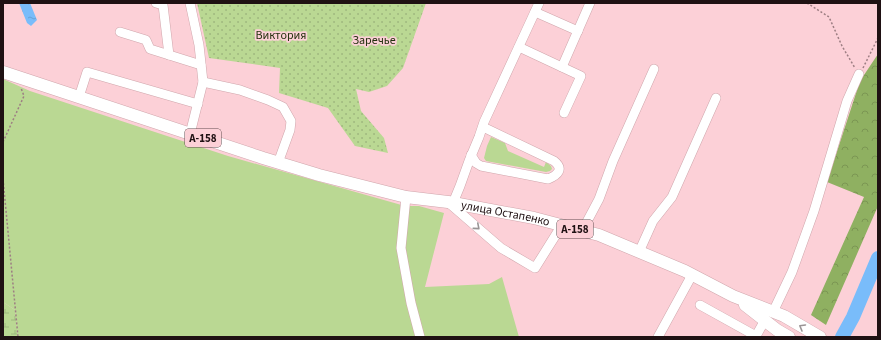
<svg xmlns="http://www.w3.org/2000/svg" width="881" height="340" viewBox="0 0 881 340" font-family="'Source Sans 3',sans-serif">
	<defs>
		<pattern id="forest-crowns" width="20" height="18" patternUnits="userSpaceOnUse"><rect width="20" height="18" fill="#8fb061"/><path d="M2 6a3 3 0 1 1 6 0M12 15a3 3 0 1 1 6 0" fill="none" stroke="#7b9653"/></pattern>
		<pattern id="wetland-marsh" width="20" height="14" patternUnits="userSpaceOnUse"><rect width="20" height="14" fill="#bad893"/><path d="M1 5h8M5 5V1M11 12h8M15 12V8" fill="none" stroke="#9fb87e"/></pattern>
		<pattern id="park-dots" width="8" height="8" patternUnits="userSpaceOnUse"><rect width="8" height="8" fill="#bad893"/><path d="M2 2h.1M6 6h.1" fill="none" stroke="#9fb87e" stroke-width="1.8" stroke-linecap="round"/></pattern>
		<pattern id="water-ripples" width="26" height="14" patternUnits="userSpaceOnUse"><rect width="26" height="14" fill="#79bcfa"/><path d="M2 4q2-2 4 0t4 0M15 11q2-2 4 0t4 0" fill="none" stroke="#68a1d5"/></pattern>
	</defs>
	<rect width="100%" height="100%" fill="#fcd0d7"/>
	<g fill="#bad893">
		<path d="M3,79L30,91L228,156L405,206H419L444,213L425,287L489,284L502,277L519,337H18L15,310L3,302Z"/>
		<path d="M491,137L505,143L508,151L544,167L546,162L551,166L552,169L550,171L546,172L486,161L484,158L487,146Z"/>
	</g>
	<path fill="url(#forest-crowns)" d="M878,54V206L826,325L811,315L864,197L827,182L860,81Z"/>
	<path fill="url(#wetland-marsh)" d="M3,302L15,310L18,337H3Z"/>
	<path fill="url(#park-dots)" d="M197,3H426L403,68L387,86L369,92L356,89L361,111L384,138L388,153L355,146L328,108L279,93L280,68L209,58Z"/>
	<path fill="url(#water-ripples)" d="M19,3H30L37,20L31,26L27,23Z"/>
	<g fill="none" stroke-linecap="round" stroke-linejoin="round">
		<path stroke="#79bcfa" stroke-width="14" d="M842,337L853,317L878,258"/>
		<g stroke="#d0a6ac" stroke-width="10">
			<g id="minor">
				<path d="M156,3L163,5L169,55"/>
				<path d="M190,3L199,45L203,82L190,134"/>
				<path d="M535,12L578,31"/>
				<path d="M120,32L146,40L150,49L201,65"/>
				<path d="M519,47L581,76L564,113"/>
				<path d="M562,67L590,3"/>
				<path d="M203,82L240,90L268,100L283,107L291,121L290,130L278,163"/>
				<path d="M79,97L87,72L198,104"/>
				<path d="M471,155L476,163L481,166L548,179C558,175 564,169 554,161L483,127"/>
				<path d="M406,197L401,248L411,303L420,337"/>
				<path d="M449,203L501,248L535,268L562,225"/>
				<path d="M453,203L460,186L469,161L479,137L484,122L539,3"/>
				<path d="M582,231L599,199L613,161L654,69"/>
				<path d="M639,252L653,221L672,197L716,98"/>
				<path d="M700,305L756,336L765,320"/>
				<path d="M773,312L792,272L814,211L847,101L859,74"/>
				<path d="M658,337L692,275"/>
			</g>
		</g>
		<g stroke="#d0a6ac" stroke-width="13">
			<g id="major">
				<path id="s1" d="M3,72L263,158L319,175L406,197L448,202L534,218L599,235L685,271L733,296L784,316L820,337"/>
				<path d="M745,305L777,330L789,337"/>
			</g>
		</g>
		<g stroke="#9d7e83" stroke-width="1.5" stroke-dasharray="2 2" stroke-linecap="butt">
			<path d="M807,3L829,17L842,46L855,68"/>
			<path d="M863,68L878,38"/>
			<path d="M3,142L24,96L21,88"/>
			<path d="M3,179L18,337"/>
		</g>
		<use href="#minor" stroke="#fff" stroke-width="9"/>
		<use href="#major" stroke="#fff" stroke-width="12"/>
	</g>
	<defs><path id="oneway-chevron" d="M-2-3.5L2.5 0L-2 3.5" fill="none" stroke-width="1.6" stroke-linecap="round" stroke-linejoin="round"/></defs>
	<g stroke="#9a9495">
		<use href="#oneway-chevron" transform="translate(477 227) rotate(41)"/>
		<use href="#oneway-chevron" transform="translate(802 327) rotate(-150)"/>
	</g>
	<g text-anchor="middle" stroke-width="3.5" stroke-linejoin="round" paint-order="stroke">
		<g fill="#fcd0d7" stroke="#614a4e" stroke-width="1">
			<rect x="185" y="129" width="36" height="18" rx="3"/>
			<rect x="557" y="220" width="36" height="18" rx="3"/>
		</g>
		<g font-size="11" font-weight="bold" fill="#1f1113">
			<text x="203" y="142">А-158</text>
			<text x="575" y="233">А-158</text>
		</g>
		<g font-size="12" fill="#24310f" stroke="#fcd0d7">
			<text x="281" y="39">Виктория</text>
			<text x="374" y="44">Заречье</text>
		</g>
		<g font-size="12" fill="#1f1113" stroke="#fcd0d7">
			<text dy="4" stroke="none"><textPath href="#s1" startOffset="523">улица Остапенко</textPath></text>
		</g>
	</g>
	<rect width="881" height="340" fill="none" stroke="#1f1113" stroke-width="8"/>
</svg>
